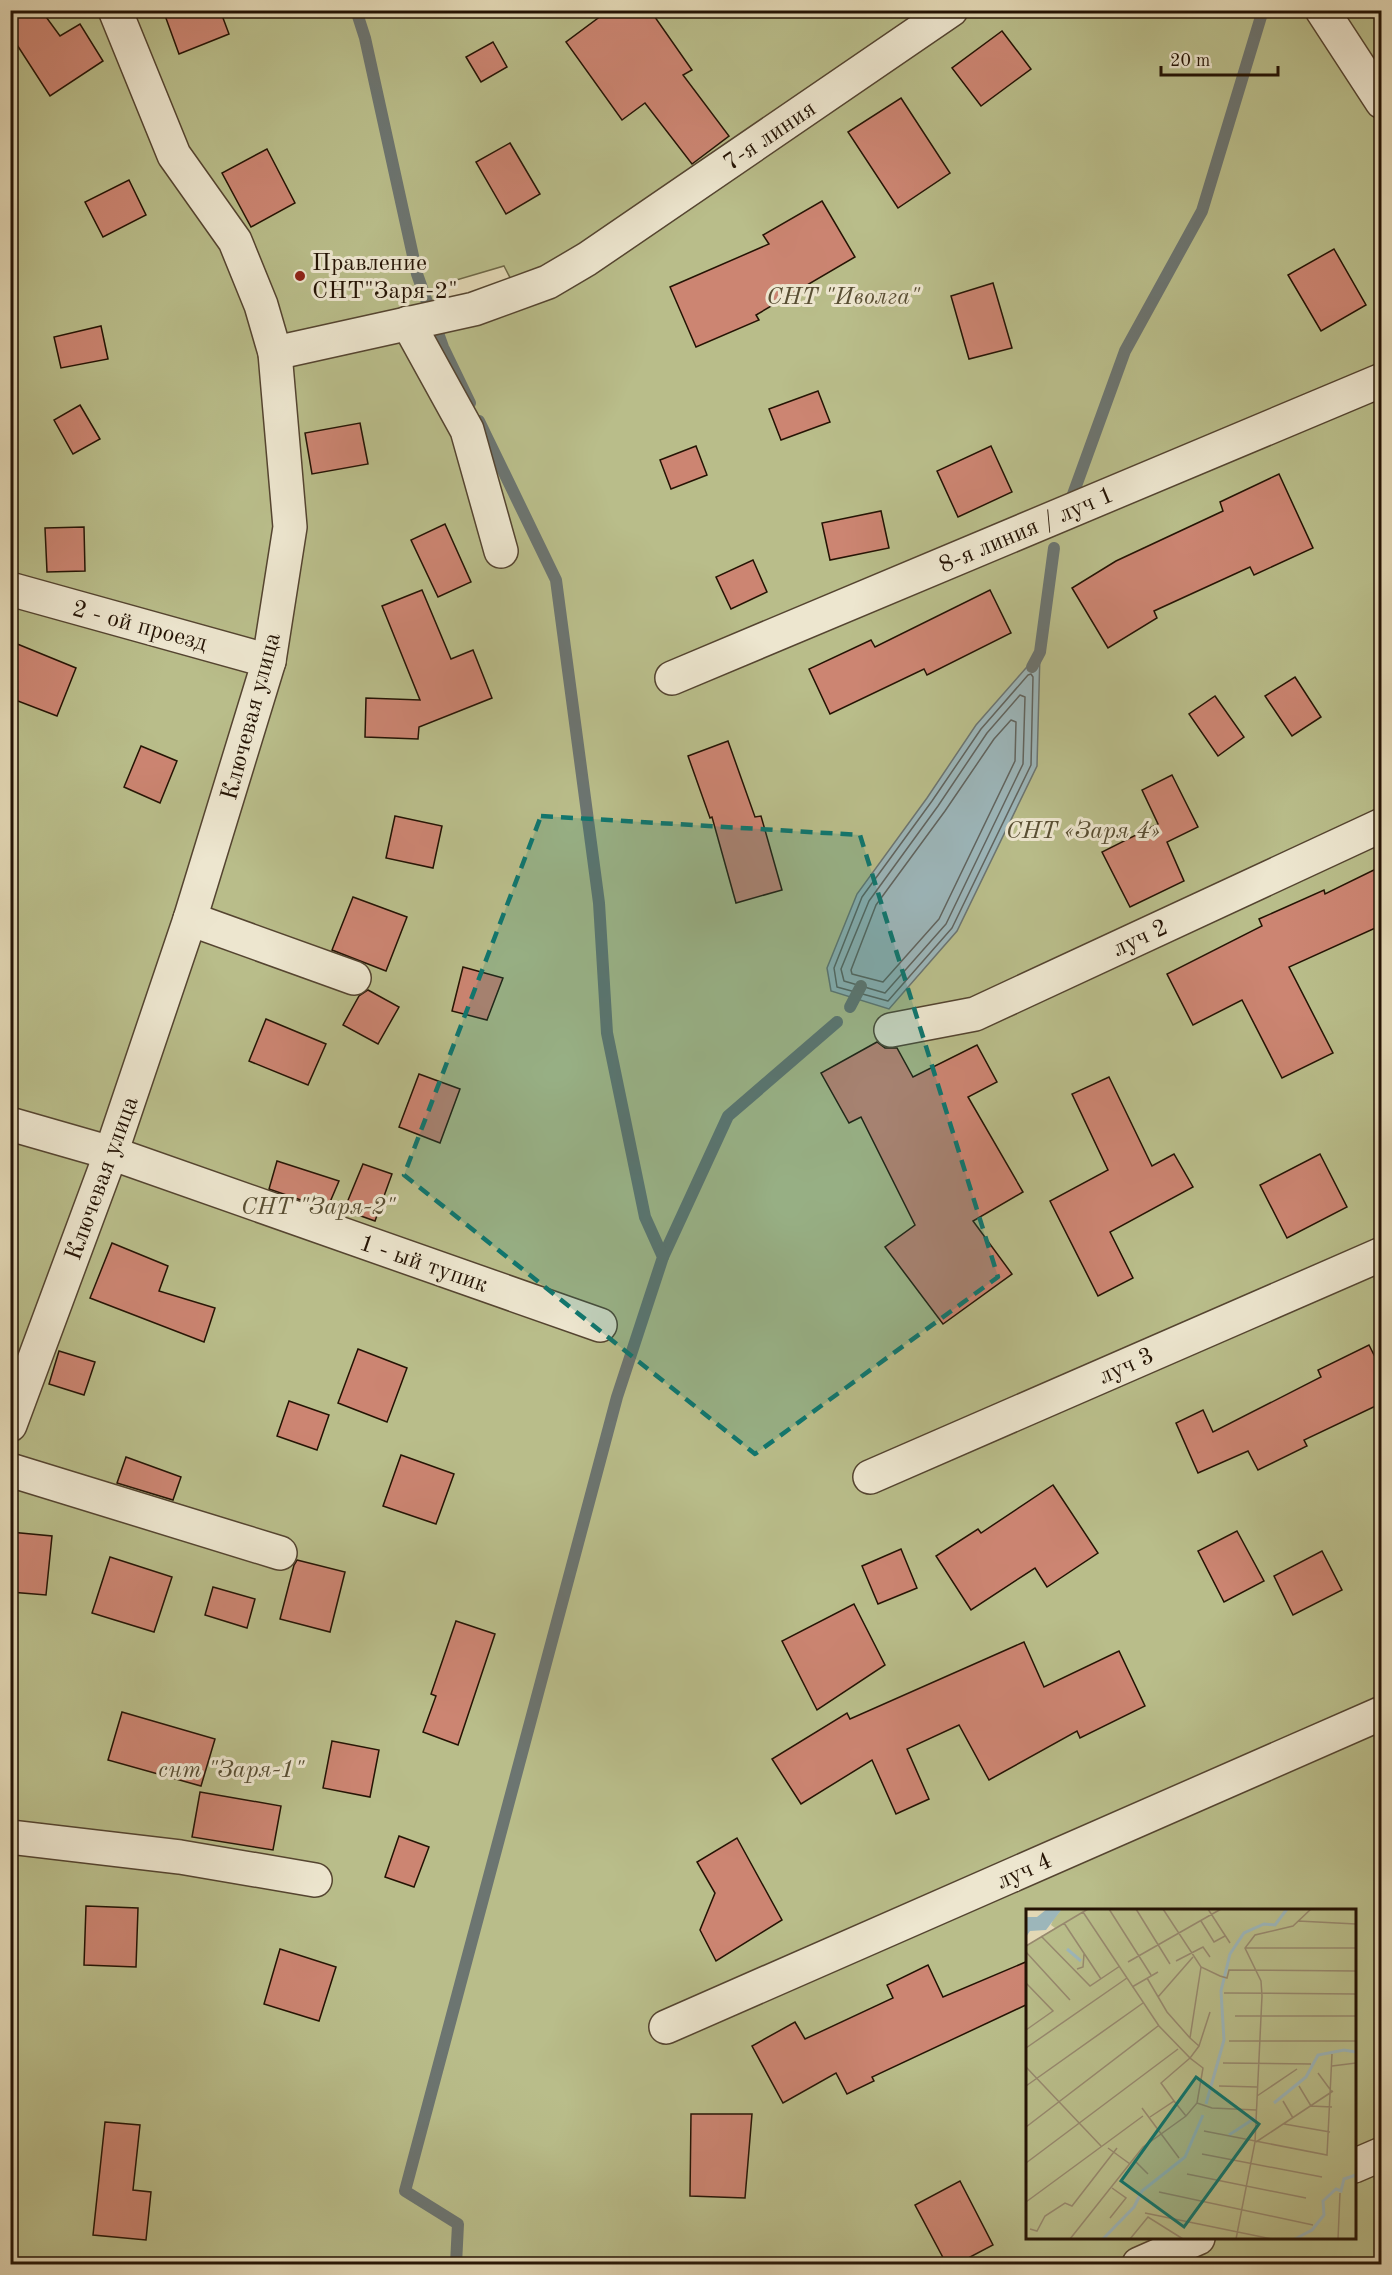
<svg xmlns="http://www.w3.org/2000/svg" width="1392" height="2275" viewBox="0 0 1392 2275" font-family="'Old Standard TT',serif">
	<rect width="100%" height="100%" fill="#e3d8b5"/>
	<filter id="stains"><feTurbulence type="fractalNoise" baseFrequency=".00333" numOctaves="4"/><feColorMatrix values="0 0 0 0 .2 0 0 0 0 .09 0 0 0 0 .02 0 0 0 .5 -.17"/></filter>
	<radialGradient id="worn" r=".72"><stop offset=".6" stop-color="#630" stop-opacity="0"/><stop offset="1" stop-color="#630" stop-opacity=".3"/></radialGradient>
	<path fill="#b9bd8a" stroke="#6e6847" stroke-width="1.5" fill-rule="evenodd" d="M11,11H1381V2264H11ZM504,266L518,293L444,301L446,283ZM1028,1910H1354V2238H1028Z"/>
	<path fill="#9cb6ba" stroke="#6c7571" stroke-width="1.5" d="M1040,652L1037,766L957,931L889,1009L831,991L827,968L857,894L927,798L976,725Z"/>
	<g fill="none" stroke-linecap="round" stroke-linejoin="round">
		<g stroke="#60645f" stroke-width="1.5">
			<path d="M1028,675L1031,674L1033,677L1031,765L952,928L888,1001L837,987L834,968L862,897L932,801L981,729Z"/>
			<path d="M1020,695L1025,697L1023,764L946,924L885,993L844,981L841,969L869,901L938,806L987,733Z"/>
			<path d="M1011,720L1016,722L1015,761L939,919L883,982L852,974L851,970L876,905L945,811L994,739Z"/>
		</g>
		<g stroke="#6c7571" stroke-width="12">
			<path d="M356,10L365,38L417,274L443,347L470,403"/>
			<path d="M1072,497L1125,351L1202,211L1263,10"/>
			<path d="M1032,667L1040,652L1054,548"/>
			<path d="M850,1007L861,986"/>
			<path d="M663,1257L728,1116L837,1022"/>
			<path d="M456,2264L458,2224L405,2191L617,1397L663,1257L645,1217L607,1033L599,903L556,580L479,421"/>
		</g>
	</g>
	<g fill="#cc8572" stroke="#241304" stroke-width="1.5">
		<path d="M10,10H41L60,36L80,24L103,61L50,96L10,34Z"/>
		<path d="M163,10H220L229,34L179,54Z"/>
		<path d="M609,10H650L692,70L683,75L729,136L692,164L645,103L622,120L566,42Z"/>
		<path d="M1002,31L1031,69L981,106L952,68Z"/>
		<path d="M493,42L507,67L481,82L466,57Z"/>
		<path d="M901,98L950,173L898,208L848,132Z"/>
		<path d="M510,143L540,194L506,214L476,162Z"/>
		<path d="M267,149L295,203L251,227L222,173Z"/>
		<path d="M129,180L146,215L103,237L85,202Z"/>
		<path d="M822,201L855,257L756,315L759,320L696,347L670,287L769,244L763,235Z"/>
		<path d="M1334,249L1366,305L1321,331L1288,275Z"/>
		<path d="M993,283L1012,348L969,359L951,296Z"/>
		<path d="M101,326L108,359L61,368L54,337Z"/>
		<path d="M818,391L830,422L781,440L769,409Z"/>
		<path d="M80,405L100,439L73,454L54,420Z"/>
		<path d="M360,423L368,464L312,474L305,433Z"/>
		<path d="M696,446L707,475L671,489L660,460Z"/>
		<path d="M991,446L1012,492L958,517L937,471Z"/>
		<path d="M1279,474L1313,548L1254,575L1250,567L1154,611L1157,618L1108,648L1072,588L1116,561L1223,511L1220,502Z"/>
		<path d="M881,511L889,548L830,560L822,523Z"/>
		<path d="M445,524L471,582L438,597L411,540Z"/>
		<path d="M84,527L85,571L47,572L45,528Z"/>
		<path d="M753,560L767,592L731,609L716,577Z"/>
		<path d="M422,590L451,659L473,650L492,698L419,727L418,739L365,737L366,698L420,700L382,606Z"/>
		<path d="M990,590L1011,633L927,675L924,669L830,714L809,669L871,640L875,647Z"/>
		<path d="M10,641L76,668L57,716L10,698Z"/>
		<path d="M1295,677L1321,717L1292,736L1265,696Z"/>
		<path d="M1215,696L1244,737L1218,756L1189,714Z"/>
		<path d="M728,741L755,817L761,816L782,890L736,903L712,817L710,818L688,756Z"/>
		<path d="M141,746L177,761L160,803L124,787Z"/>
		<path d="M1172,775L1198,827L1167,842L1184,881L1130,907L1102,852L1158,824L1142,790Z"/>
		<path d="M395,816L442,826L433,868L386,858Z"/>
		<path d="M1382,866V925L1289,967L1333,1053L1282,1078L1242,1000L1193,1025L1167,974L1262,926L1259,919L1324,890L1325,894Z"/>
		<path d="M353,897L407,917L386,971L332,950Z"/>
		<path d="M463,967L503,978L487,1020L452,1011Z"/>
		<path d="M368,990L399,1007L378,1044L343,1025L359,996Z"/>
		<path d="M266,1019L326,1044L308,1085L249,1061Z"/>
		<path d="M877,1042L885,1048H897L913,1077L977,1045L997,1082L968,1097L1023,1192L973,1221L1012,1274L943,1324L885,1247L915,1225L861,1117L849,1123L821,1073Z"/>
		<path d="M419,1074L460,1089L440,1143L399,1127Z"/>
		<path d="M1109,1077L1152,1166L1174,1154L1193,1187L1110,1232L1133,1278L1098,1296L1050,1201L1108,1170L1072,1094Z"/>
		<path d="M1320,1154L1347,1207L1287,1238L1260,1185Z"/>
		<path d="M277,1161L339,1181L327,1209L269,1189Z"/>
		<path d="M363,1164L392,1174L375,1221L344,1210Z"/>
		<path d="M112,1243L168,1266L159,1291L215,1308L204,1342L90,1298Z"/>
		<path d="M1369,1345L1382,1371V1403L1304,1440L1307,1446L1258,1470L1248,1451L1198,1473L1176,1423L1203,1410L1213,1432L1321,1377L1318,1370Z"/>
		<path d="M358,1349L407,1368L387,1422L338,1403Z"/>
		<path d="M59,1351L95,1362L84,1395L49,1384Z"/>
		<path d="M289,1401L329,1415L317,1450L277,1436Z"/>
		<path d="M401,1455L454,1474L436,1524L383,1506Z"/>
		<path d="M126,1457L181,1477L173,1500L117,1483Z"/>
		<path d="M1053,1485L1098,1553L1047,1587L1035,1568L971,1610L936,1556L978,1529L981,1533Z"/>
		<path d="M1237,1531L1264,1581L1224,1602L1198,1551Z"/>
		<path d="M10,1532L52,1536L46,1595L10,1592Z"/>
		<path d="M901,1549L917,1588L878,1604L862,1566Z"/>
		<path d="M1322,1551L1342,1590L1293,1615L1274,1576Z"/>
		<path d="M110,1557L172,1577L154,1632L92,1613Z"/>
		<path d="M297,1560L345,1572L330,1632L280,1619L294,1565Z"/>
		<path d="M213,1587L255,1599L247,1628L205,1615Z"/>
		<path d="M854,1604L885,1665L817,1710L782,1641Z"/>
		<path d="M456,1621L495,1634L458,1745L423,1732L436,1696L431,1694Z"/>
		<path d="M1024,1642L1044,1687L1119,1651L1145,1706L1080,1738L1077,1731L989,1780L959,1725L907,1749L929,1799L896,1814L872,1760L801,1804L772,1759L847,1713L850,1719Z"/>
		<path d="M122,1712L215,1739L201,1786L108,1760Z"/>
		<path d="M332,1741L379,1750L370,1797L323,1788Z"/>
		<path d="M200,1792L281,1806L273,1850L192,1837Z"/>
		<path d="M399,1836L429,1847L414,1887L385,1877Z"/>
		<path d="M737,1838L782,1920L716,1961L700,1930L715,1893L697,1862Z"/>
		<path d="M86,1906L138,1908L136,1967L84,1965Z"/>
		<path d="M280,1949L336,1967L319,2021L264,2004Z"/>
		<path d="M1028,1961V2004L872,2077L874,2081L847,2094L836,2073L783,2103L752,2046L795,2022L805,2039L893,1998L887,1985L928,1965L943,1997Z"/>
		<path d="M691,2114H752L745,2198L690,2196Z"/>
		<path d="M105,2122L140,2125L133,2190L151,2192L146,2240L93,2235Z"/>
		<path d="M960,2181L993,2245L955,2265H947L915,2205Z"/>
	</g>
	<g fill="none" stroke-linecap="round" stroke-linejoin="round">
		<g stroke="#544430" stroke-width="36">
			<g id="street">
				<path d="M1322,10L1382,102"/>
				<path d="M408,323L467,430L501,551"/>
				<path d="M275,353L474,309L548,282L587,259L951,10"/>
				<path d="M10,589L269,661"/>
				<path d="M672,678L1382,380"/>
				<path d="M190,919L354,978"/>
				<path d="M891,1030L975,1014L1382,825"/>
				<path d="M10,1124L111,1153L600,1325"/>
				<path d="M10,1425L111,1153L190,919L269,661L290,527L275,353L261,305L235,241L174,155L115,10"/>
				<path d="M10,1470L280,1553"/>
				<path d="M870,1477L1382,1254"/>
				<path d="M10,1837L180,1857L315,1880"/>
				<path d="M666,2027L1382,1713"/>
				<path d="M1354,2166L1382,2154"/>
				<path d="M1139,2264L1198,2238"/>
			</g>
		</g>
		<use href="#street" stroke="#ede6cf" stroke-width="33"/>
	</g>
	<path fill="#0f766e" fill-opacity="0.2" stroke="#0f766e" stroke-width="4.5" stroke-dasharray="12 8" stroke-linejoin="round" d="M541,816L860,835L998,1277L755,1454L404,1175Z"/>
	<circle fill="#8f2418" stroke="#ede6cf" stroke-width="2" cx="300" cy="276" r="6"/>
	<g text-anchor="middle" stroke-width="6" stroke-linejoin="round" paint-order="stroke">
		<g font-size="24" fill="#241304" stroke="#ede6cf">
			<text transform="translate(769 135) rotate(-34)" y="8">7-я линия</text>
			<text transform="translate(1026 529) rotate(-23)" y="8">8-я линия / луч 1</text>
			<text transform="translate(140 625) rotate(15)" y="8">2 - ой проезд</text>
			<text transform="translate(250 716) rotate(-75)" y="8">Ключевая улица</text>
			<text transform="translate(1140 937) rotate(-25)" y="8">луч 2</text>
			<text transform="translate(101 1178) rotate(-70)" y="8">Ключевая улица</text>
			<text transform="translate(424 1263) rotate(19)" y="8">1 - ый тупик</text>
			<text transform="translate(1126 1365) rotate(-24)" y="8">луч 3</text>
			<text transform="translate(1024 1870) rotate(-24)" y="8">луч 4</text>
		</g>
		<g font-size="24" fill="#241304" stroke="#ede6cf" text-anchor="start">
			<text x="312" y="270">Правление<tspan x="312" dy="28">СНТ"Заря-2"</tspan></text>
		</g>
		<g font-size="24" font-style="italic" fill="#584e33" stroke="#ede6cf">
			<text x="843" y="304">СНТ "Иволга"</text>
			<text x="1083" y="838">СНТ «Заря 4»</text>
			<text x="318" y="1214">СНТ "Заря-2"</text>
			<text x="231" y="1777">снт "Заря-1"</text>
		</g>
	</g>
	<g transform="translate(1026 1909)">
		<rect width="330" height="330" fill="#e3d8b5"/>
		<path d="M36,0H330V330H0V37L29,19L25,16L27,11Z" fill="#b9bd8a"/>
		<path d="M21,0H36L20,21L4,22L0,28V8H11Z" fill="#9cb6ba"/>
		<path fill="none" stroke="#9cb6ba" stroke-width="3" d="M41,40L55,52M248,194L280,168L292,146L318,141L330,143M180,195L198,131L195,82L204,45L218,24L238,15L249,16L261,0M203,226L229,209M77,330L108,298L116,282L159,248L177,206M269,330L286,321L298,306L297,292L310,280L315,282L318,270L330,266"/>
		<path fill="none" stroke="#97896e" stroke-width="1.5" d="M83,0L125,66M110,0L144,55M137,0L175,58L194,67L201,69L203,61L330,62M182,0L204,34M57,3L133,117L164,149L135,174L148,192L124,208M175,12L188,33L199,27M272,12L330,15M38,14L75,70M15,27L64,77L94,57M0,37L62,0M219,39H330M0,43L44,91M150,52L177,38L184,48M102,53L195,0M51,60L57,58L58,45M121,69L141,103L164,129M0,74L27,102L0,121M106,78L132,63M198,84L330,85M132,88L167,48M209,107H330M203,132H330M173,137L184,103M0,139L101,69M197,154L285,155M306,157L330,154M0,158L75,237M292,164L306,183M0,177L117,94M193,177L231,178M273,177L285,197L306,198M231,187L271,160M148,192L160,207M257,192L267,209M171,194L186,199L230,201M116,199L153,249M258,215L304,223M0,218L132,117M178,222L301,246L306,145M230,233L307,182M82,239L104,255M176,245L296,268M108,251L122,265M0,254L152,140M161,265L280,289M133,283L287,316M0,293L117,207M119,304L246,330M84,309L100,289L86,279M4,320L11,322L19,307L39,294L46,297L91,239M44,330L117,238L160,207L171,194L177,159L164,149L173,137L164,129L175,58M104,330L122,308L157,330M210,330L229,233L236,87L235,72L219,39L229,26L267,17L285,0M312,330L314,284"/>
		<path fill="#0f766e" fill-opacity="0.15" stroke="#0f766e" stroke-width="3" d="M170,168L233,215L158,318L95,272Z"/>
		<rect width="330" height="330" fill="none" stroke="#241304" stroke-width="3"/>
	</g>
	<rect width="1392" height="2275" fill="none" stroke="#e3d8b5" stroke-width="36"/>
	<rect x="12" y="12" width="1368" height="2251" fill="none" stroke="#241304" stroke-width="3"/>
	<rect x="18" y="18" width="1356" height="2239" fill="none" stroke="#241304" stroke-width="1.5"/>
	<path d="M1161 66v9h117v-9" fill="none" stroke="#241304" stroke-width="3"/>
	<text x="1170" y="66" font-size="18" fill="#241304" stroke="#ede6cf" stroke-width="4.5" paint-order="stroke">20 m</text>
	<rect width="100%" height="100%" filter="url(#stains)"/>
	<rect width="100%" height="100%" fill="url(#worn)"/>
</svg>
